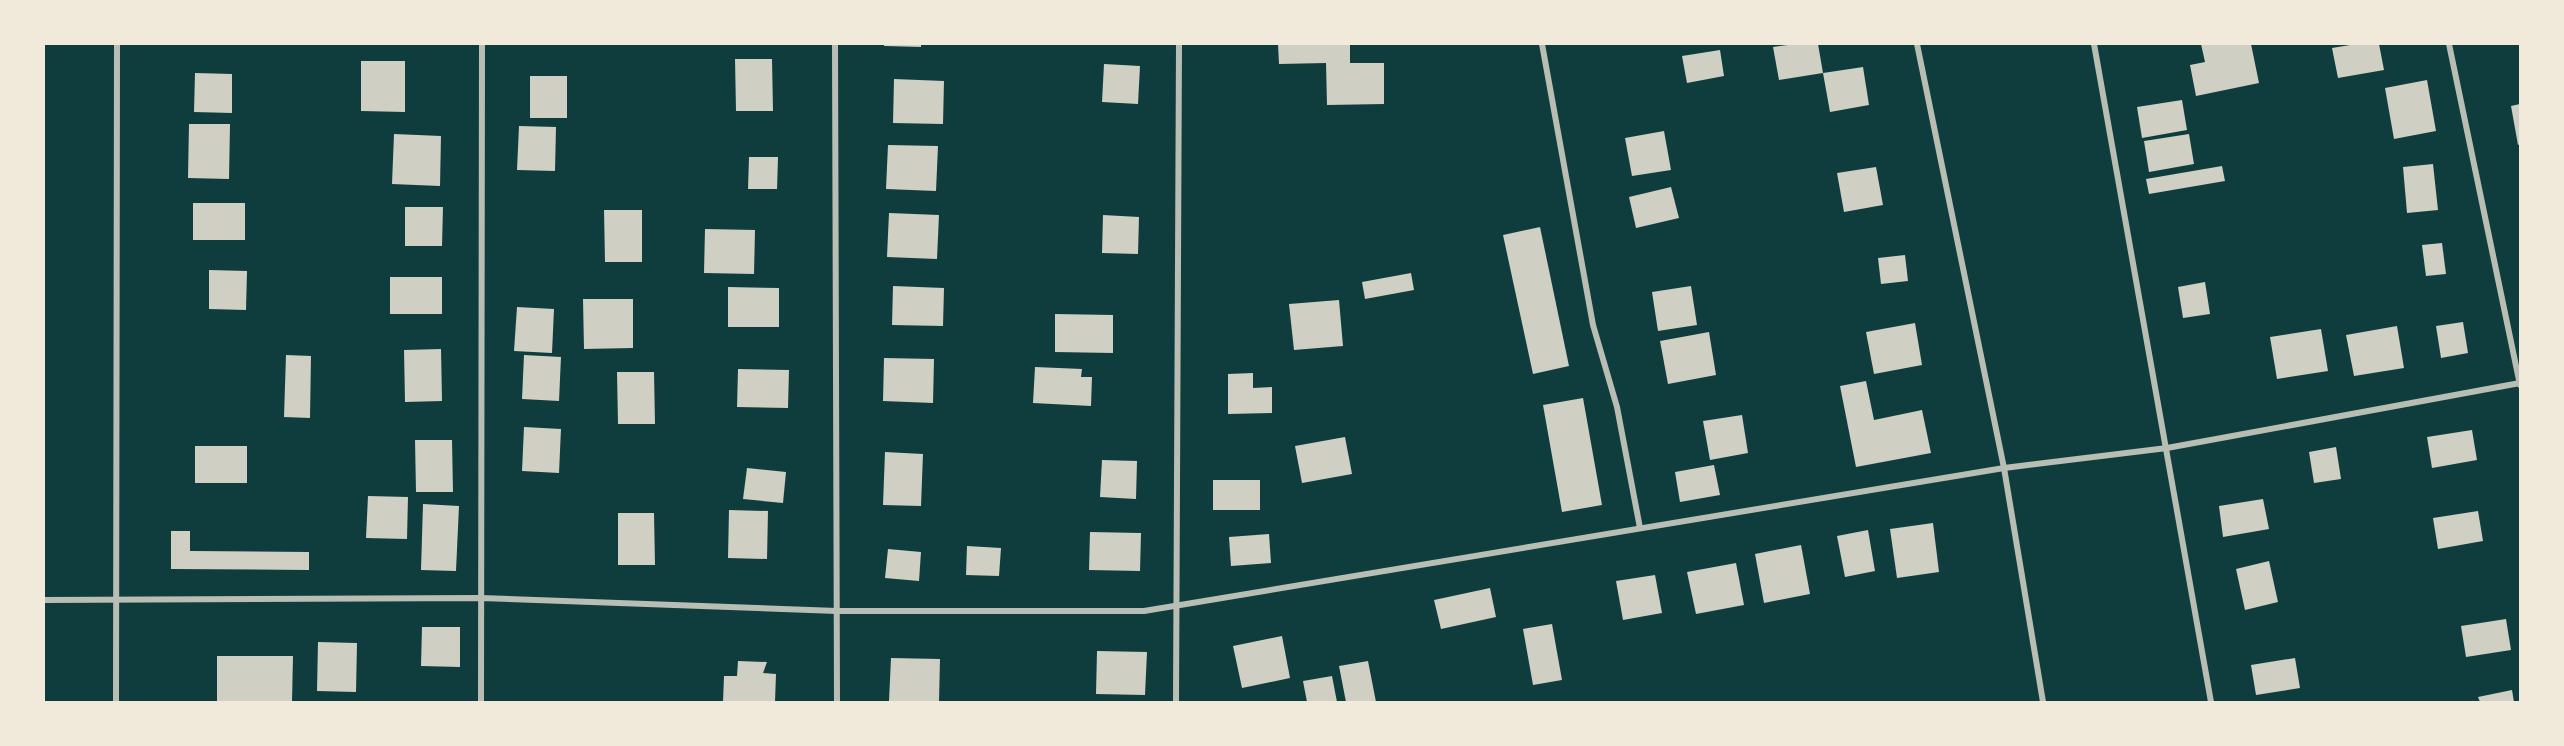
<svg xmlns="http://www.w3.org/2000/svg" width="2564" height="746" viewBox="0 0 2564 746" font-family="'DM Sans',sans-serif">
	<rect width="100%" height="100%" fill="#0f3d3e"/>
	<g fill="#cfcfc3">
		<path d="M884,44H921V47L884,46Z"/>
		<path d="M1278,44H1350V63H1384V104L1327,105L1326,63L1279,64Z"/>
		<path d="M1795,44H1818L1823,73L1779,80L1773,47Z"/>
		<path d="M2201,44H2251L2259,83L2196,96L2190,65L2205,62Z"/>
		<path d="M2356,44H2379L2384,70L2338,78L2332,48Z"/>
		<path d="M1720,50L1724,76L1687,83L1682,56Z"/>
		<path d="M735,59H772L773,111H736Z"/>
		<path d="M361,61H405V112L361,111Z"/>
		<path d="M1104,64L1140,66L1138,104L1102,102Z"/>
		<path d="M1863,67L1869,105L1830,112L1823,73Z"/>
		<path d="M195,73L232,74V113L194,112Z"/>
		<rect x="530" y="76" width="37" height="42"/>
		<path d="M894,79L944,81L943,124L893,123Z"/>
		<path d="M2427,80L2436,131L2394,139L2385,88Z"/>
		<path d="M2182,100L2187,130L2142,138L2137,107Z"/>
		<path d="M2520,104V144L2518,145L2511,106Z"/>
		<path d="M189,124H230L229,179L188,178Z"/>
		<path d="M519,126L556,127L555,171L517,170Z"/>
		<path d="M1664,131L1671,170L1632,176L1625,138Z"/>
		<path d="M394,134L441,136L440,186L392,184Z"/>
		<path d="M2189,134L2194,164L2149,172L2144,141Z"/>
		<path d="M888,145L938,146L936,191L886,189Z"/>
		<path d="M749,157H778L777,189H748Z"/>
		<path d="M2433,164L2438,210L2407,213L2403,167Z"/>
		<path d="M2222,166L2225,181L2149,194L2146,179Z"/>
		<path d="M1876,167L1883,205L1844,212L1837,173Z"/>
		<path d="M1671,187L1679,218L1636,228L1629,197Z"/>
		<rect x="193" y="203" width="52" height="37"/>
		<path d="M405,207H443L442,246H405Z"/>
		<path d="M604,210H642V262H605Z"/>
		<path d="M889,213L939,215L937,259L887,257Z"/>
		<path d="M1103,215L1139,217L1138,254L1102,253Z"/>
		<path d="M1540,227L1569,366L1533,374L1503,235Z"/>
		<path d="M705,229L755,230L754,274L704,273Z"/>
		<path d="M2442,243L2446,274L2426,276L2422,245Z"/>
		<path d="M1905,255L1908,281L1881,284L1878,258Z"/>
		<path d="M209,270L247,271L246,310L209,309Z"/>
		<path d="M1411,273L1414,290L1365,299L1362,282Z"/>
		<rect x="390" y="277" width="52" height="37"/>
		<path d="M2205,282L2210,314L2183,318L2178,287Z"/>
		<path d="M893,286L944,288L943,326L892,325Z"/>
		<path d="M1691,286L1697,325L1658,331L1652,292Z"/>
		<path d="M728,287L779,288V327H728Z"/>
		<path d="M583,299H633V348L584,349Z"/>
		<path d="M1339,300L1343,346L1294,350L1289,304Z"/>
		<path d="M517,307L554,309L552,353L514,351Z"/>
		<path d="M1055,314L1113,315V353L1055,352Z"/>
		<path d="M2463,322L2468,353L2441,358L2436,326Z"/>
		<path d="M1915,323L1922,365L1874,374L1866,332Z"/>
		<path d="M2397,326L2404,368L2354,376L2346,335Z"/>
		<path d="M2321,329L2328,371L2277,379L2270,337Z"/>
		<path d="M1709,332L1716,375L1668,384L1660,341Z"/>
		<path d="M441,349L442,401L405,402L404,350Z"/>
		<path d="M286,355L311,356L310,418L284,417Z"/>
		<path d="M524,355L561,357L559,401L522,399Z"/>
		<path d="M884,358L934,359L933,403L883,401Z"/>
		<path d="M1035,367L1082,369L1081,377H1092L1091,406L1033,403Z"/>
		<path d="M738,369L789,370L788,408L737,407Z"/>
		<path d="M617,372H654L655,424H618Z"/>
		<path d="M1253,373V388L1272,387V413L1228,414V374Z"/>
		<path d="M1866,381L1874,420L1922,410L1931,453L1856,467L1840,386Z"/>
		<path d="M1583,398L1602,505L1562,512L1543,405Z"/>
		<path d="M1742,415L1748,453L1710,460L1703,421Z"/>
		<path d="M524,427L561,429L559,473L522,471Z"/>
		<path d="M2472,430L2477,460L2432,468L2427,437Z"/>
		<path d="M1345,437L1352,474L1302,483L1295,446Z"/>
		<path d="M415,440H452L453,492H416Z"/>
		<rect x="195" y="446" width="52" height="37"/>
		<path d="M2336,447L2341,479L2314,483L2309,452Z"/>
		<path d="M885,452L923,454L921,506L883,505Z"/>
		<path d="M1102,460L1137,461L1136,499L1100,497Z"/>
		<path d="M1714,465L1720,495L1680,502L1675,472Z"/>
		<path d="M747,468L786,472L783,503L743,499Z"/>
		<rect x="1213" y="480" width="47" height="30"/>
		<path d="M368,496L408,497L407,539L366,538Z"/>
		<path d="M2263,499L2269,529L2223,537L2219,506Z"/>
		<path d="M423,504L459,506L456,571L421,570Z"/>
		<path d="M729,510L768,511L767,559L728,558Z"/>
		<path d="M2478,511L2483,541L2438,549L2433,518Z"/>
		<path d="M618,513H654L655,565H618Z"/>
		<path d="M1933,523L1939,572L1897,578L1890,529Z"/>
		<path d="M1868,530L1875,571L1845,577L1837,536Z"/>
		<path d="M171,531H190V551L309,552V570L171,569Z"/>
		<path d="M1090,532L1141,533L1140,571L1089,570Z"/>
		<path d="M1269,534L1271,563L1231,566L1229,537Z"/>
		<path d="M1801,545L1810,594L1764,603L1755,554Z"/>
		<path d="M967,546L1001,548L999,576L966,575Z"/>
		<path d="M888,549L921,552L919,581L885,578Z"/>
		<path d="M2269,561L2278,602L2245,610L2236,569Z"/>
		<path d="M1736,563L1744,605L1696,614L1687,572Z"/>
		<path d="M1655,575L1662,613L1623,620L1616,581Z"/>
		<path d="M1490,588L1496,617L1441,629L1434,600Z"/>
		<path d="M2506,619L2511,650L2466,657L2461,626Z"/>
		<path d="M1552,624L1562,680L1533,685L1523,629Z"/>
		<path d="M422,627H460V667L421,666Z"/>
		<path d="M1282,636L1290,678L1242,688L1233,646Z"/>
		<path d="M318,642L357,643L356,692L317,691Z"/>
		<path d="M1097,651L1147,652L1145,695L1096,694Z"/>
		<path d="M217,656H293L292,702L217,701Z"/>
		<path d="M891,658L940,659L939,702L889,701Z"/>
		<path d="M2295,658L2300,688L2256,695L2251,665Z"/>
		<path d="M738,661L767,662L763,673L776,674L775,702H723L724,676H737Z"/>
		<path d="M1368,661L1376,702H1346L1339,666Z"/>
		<path d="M1332,676L1337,702H1307L1303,681Z"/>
		<path d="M2512,690L2514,702H2480L2478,697Z"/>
	</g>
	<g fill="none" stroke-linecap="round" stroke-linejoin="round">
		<g stroke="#b8beb3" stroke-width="6">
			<path d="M835,44L837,702"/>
			<path d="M1542,44L1593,325L1617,407L1640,528"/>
			<path d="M1917,44L2004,468L2043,702"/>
			<path d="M2094,44L2211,702"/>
			<path d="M2449,44L2520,385"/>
			<path d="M44,600L481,598L837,611H1144L2004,468L2167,448L2520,383"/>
			<path d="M116,702L117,44"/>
			<path d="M481,702L482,44"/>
			<path d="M1176,702L1179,44"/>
		</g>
	</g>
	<rect width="2564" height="746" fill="none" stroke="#f1e9da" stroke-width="90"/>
</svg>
